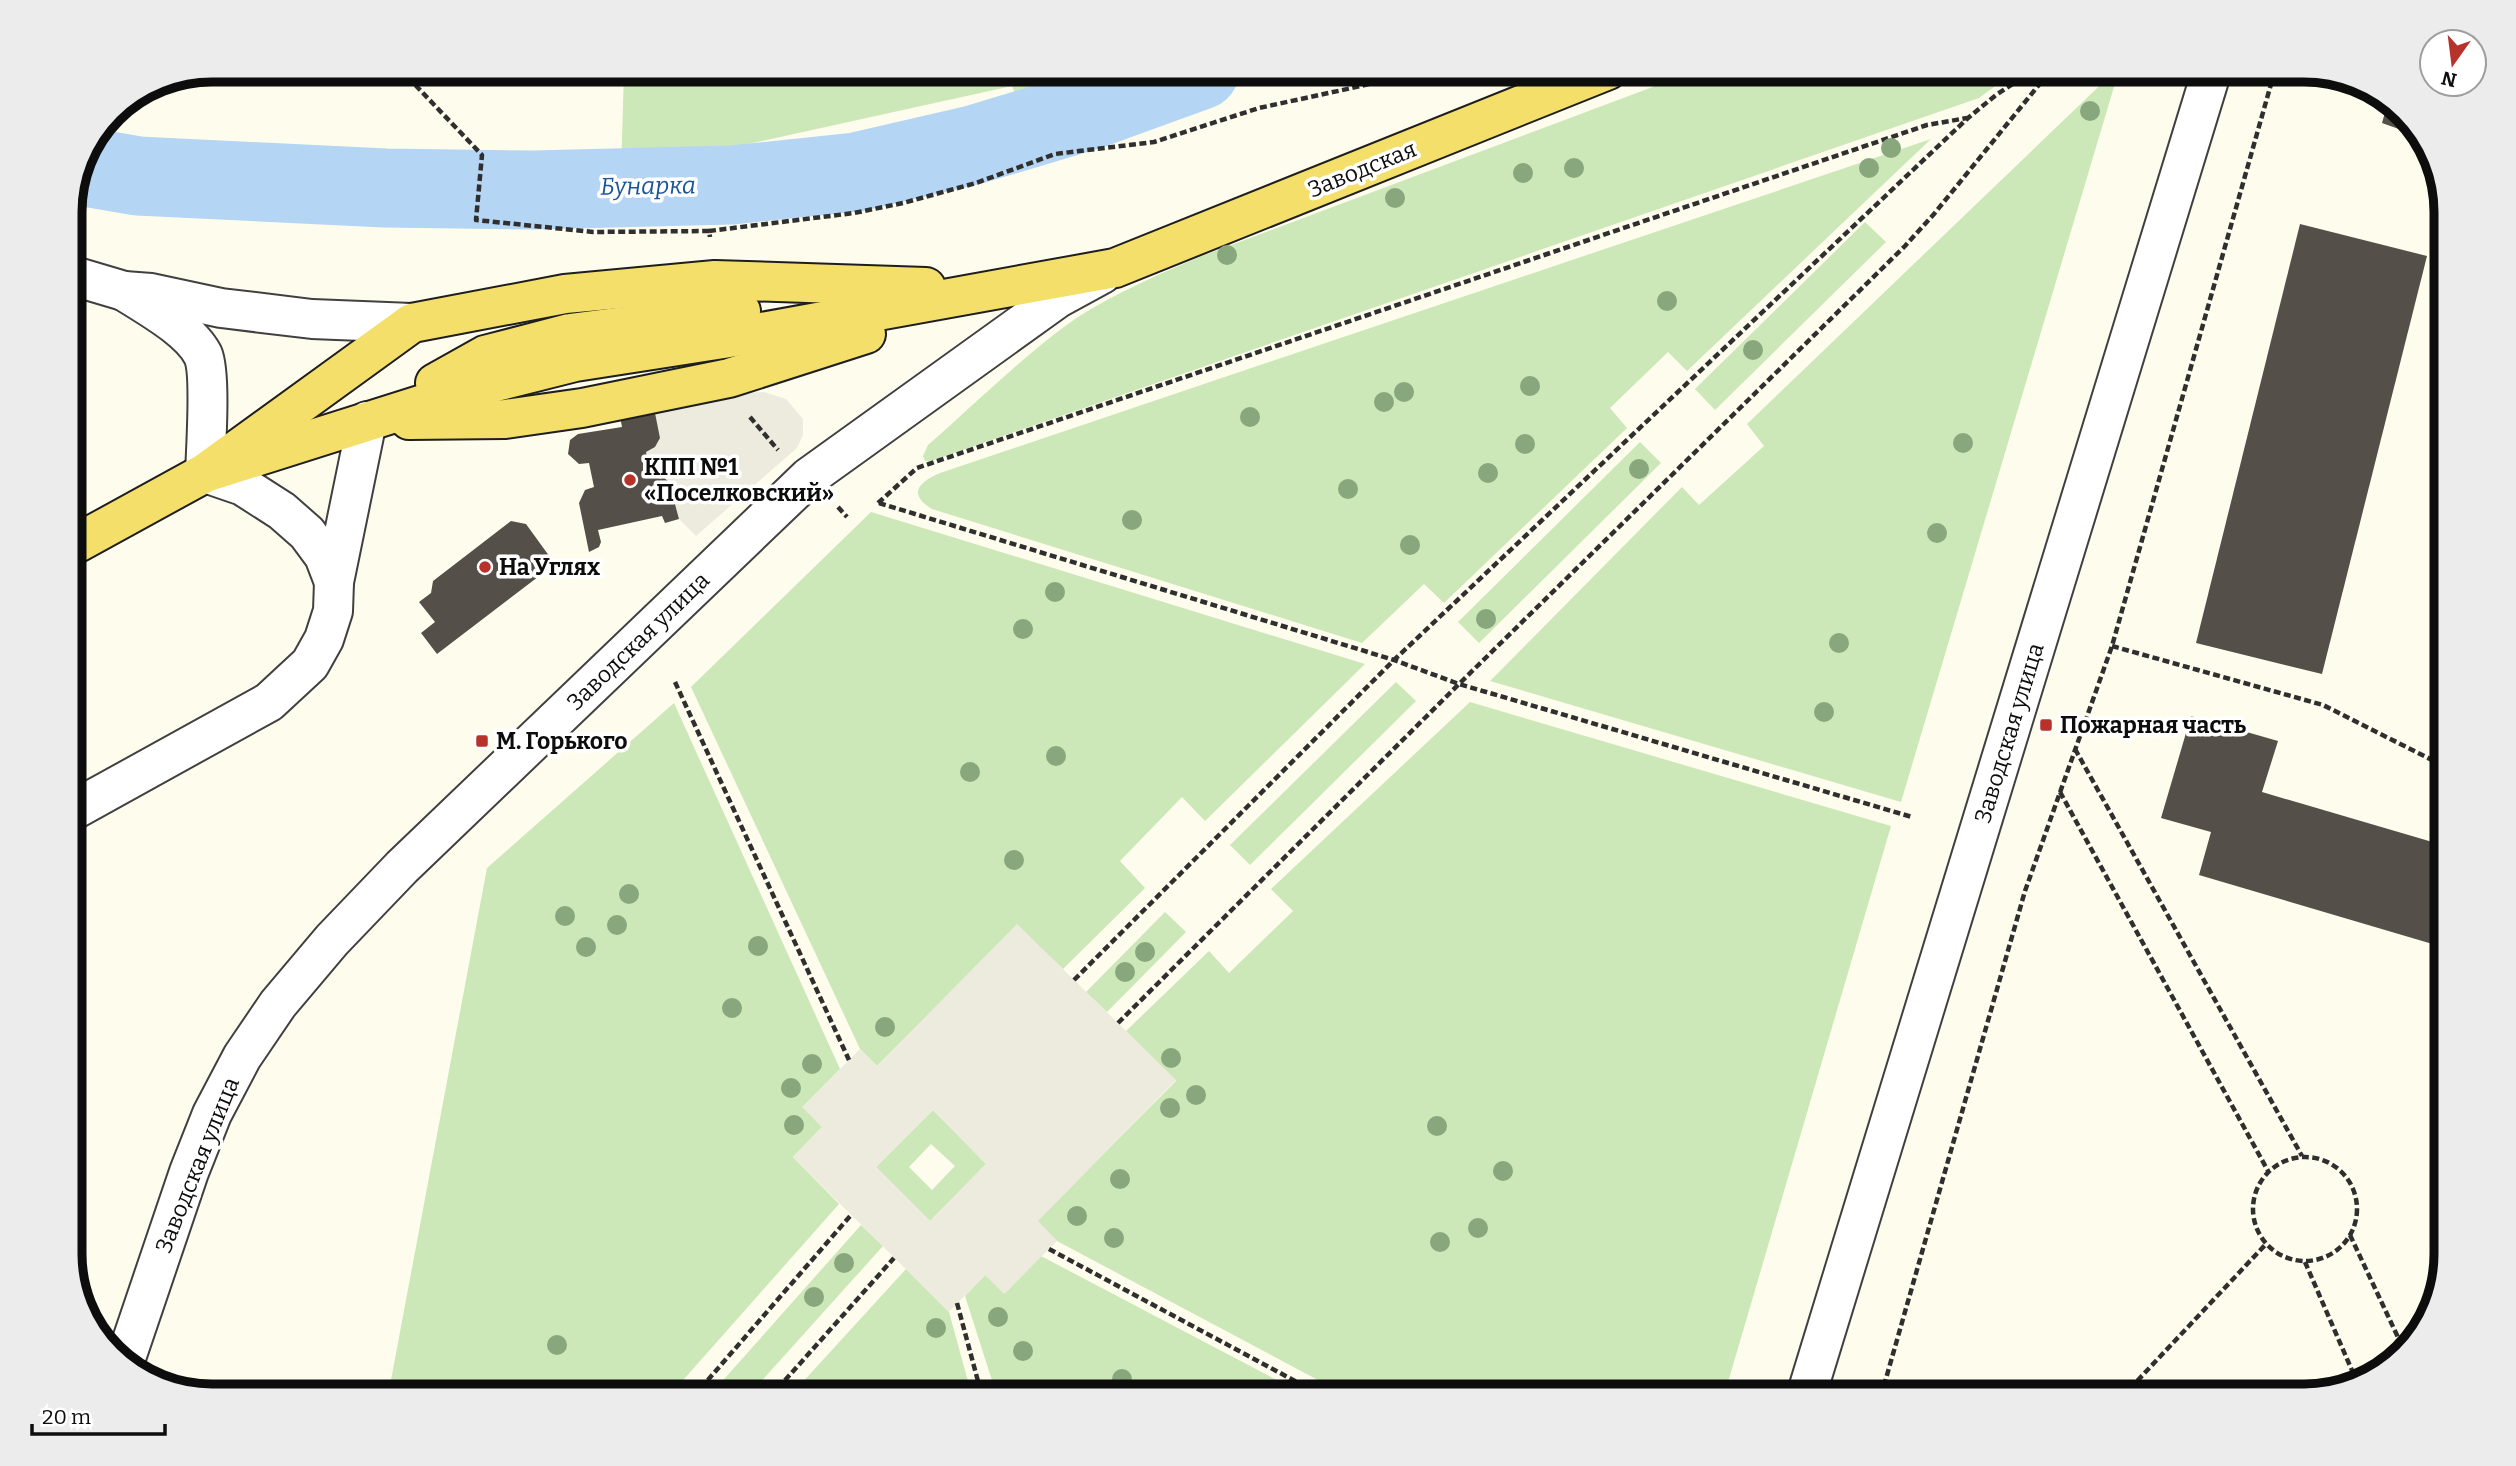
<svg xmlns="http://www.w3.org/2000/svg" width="2516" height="1466" viewBox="0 0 2516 1466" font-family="Bitter,serif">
	<rect width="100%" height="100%" fill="#fefded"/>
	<g fill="#cce7b8" fill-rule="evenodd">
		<path d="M633,70H1190L1029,128L1012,86L621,172L624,71Z"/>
		<path d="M1698,70H2017L1979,98L931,461H925L923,456L928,445C975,404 1027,352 1078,317C1117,292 1160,274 1202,256Z"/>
		<path d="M2116,70H2119L1901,802L1490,681L1682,487L1699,505L1764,446L1747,424Z"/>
		<path d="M1931,139L1687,371L1668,352L1610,408L1627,428L1444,603L1424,584L1362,643L932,509C907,494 919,482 940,473Z"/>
		<path d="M1865,222L1886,242L1715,410L1695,389Z"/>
		<path d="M1640,442L1661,463L1479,643L1458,622Z"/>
		<path d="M871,512L1365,664L1205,821L1182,797L1120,861L1145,888L1063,969L1017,925L877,1066L860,1049L691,687Z"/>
		<path d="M1396,682L1416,701L1250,865L1230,845Z"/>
		<path d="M1470,702L1891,826L1724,1396H1348L1057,1241L1037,1221L1176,1081L1126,1031L1209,951L1229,973L1293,911L1271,889Z"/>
		<path d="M674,703L840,1069L803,1107L822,1127L793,1157L839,1204L669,1396H663L647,1382L635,1396H388L487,868Z"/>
		<path d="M1165,912L1186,932L1107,1012L1086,992Z"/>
		<path d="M933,1110L986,1164L930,1221L876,1167ZM931,1144L955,1166L932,1190L909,1167Z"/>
		<path d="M861,1225L883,1246L748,1396H709Z"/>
		<path d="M1041,1256L1307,1396H997L965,1296L985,1275L1005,1293Z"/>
		<path d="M906,1269L949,1312L972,1396H790Z"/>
	</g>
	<g fill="#edebdd" fill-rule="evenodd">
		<path d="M764,392L786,399L803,419V435L797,448L696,536L679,519L669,482L661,475H650L646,452L655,447L660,438L654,408L744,393Z"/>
		<path d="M1017,924L1176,1080L1038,1221L1057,1241L1004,1294L985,1275L949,1312L793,1157L822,1127L802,1107L860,1049L877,1066ZM933,1110L986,1164L930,1221L876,1167Z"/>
	</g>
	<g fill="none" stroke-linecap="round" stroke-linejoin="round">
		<path stroke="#b4d5f3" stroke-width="79" d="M80,166L138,176L385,188L533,190L732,185L856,172L973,145L1087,111L1200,70"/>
	</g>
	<g fill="#554f49">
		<path d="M2388,102L2422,134L2424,138L2382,123Z"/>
		<path d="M2300,224L2427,256L2322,674L2196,643Z"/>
		<path d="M654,408L660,438L655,447L646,452L650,475H661L669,482L679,519L665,523L662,516L598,530L601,542L599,547L589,552L579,503L585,490L594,487L589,463L579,464L568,454L570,440L578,434L622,427L620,416Z"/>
		<path d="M511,521L526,524L555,564L437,654L421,633L435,622L419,602L431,593L433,581Z"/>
		<path d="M2191,716L2278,741L2262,792L2446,846V948L2199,875L2211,832L2161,818Z"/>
	</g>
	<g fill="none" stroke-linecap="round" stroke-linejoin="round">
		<g stroke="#404040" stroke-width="42">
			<g id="minor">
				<path d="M70,275L124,291L151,293L221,308L312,319L412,323"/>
				<path d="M124,291C147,306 190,329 203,355C211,373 206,449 205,473L243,486L282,511L307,533L324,556L334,582"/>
				<path d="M70,812L269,702L310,664L324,639L333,611L334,582L367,421"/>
				<path d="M125,1361L189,1172L212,1114L242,1057L278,1004L332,940L402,867L809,477L1058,298L1102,274"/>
				<path d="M1806,1396L2212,70"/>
			</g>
		</g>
		<g stroke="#1e1e1e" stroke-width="42">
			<g id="major">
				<path d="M435,383L485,355L570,333L741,311"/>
				<path d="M409,420L505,419L582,408L729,378L866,334"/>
				<path d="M205,473L480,386L575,362L723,339L1115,268L1608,70"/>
				<path d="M70,547L205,473L412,323L565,294L715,280L926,287"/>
			</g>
		</g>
		<g stroke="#2f2f2f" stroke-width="4.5" stroke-dasharray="7 3.5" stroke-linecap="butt">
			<path d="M401,70L482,155L476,220L593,232L709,231L710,237"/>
			<path d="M709,231L854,213L903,203L976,183L1055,154L1154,142L1259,108L1361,86L1423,70"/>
			<path d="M750,417L778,450"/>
			<path d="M878,503L917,468L1927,125L1967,118"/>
			<path d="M879,503L1394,660L1459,684L1912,817"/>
			<path d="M838,507L847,517"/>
			<path d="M2112,646L2323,705L2446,767"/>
			<path d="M675,682L849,1060"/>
			<path d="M2075,749L2302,1156"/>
			<path d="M2060,792L2268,1171"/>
			<path d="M1074,980L1394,660L1968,118L1996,95L2034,70"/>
			<path d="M1118,1023L1459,684L1905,246L1934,214L2051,70"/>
			<circle cx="2305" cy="1209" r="52"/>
			<path d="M2350,1235L2403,1348"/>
			<path d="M1049,1249L1323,1396"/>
			<path d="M2305,1262L2357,1382"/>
			<path d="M957,1303L982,1396"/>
			<path d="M694,1396L851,1215"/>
			<path d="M771,1396L894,1258"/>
			<path d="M1881,1396L2025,891L2112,646L2275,70"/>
			<path d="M2123,1396L2266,1244"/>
		</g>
		<use href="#minor" stroke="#fff" stroke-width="38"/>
		<use href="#major" stroke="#f3df69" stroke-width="38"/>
	</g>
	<g fill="#88a77c">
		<circle cx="2090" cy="111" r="10"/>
		<circle cx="1891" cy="148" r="10"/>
		<circle cx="1574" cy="168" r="10"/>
		<circle cx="1869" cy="168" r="10"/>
		<circle cx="1523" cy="173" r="10"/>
		<circle cx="1395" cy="198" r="10"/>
		<circle cx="1227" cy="255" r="10"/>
		<circle cx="1667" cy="301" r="10"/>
		<circle cx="1753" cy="350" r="10"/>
		<circle cx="1530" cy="386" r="10"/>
		<circle cx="1404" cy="392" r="10"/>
		<circle cx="1384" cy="402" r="10"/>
		<circle cx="1250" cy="417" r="10"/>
		<circle cx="1963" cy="443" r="10"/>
		<circle cx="1525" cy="444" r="10"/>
		<circle cx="1639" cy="469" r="10"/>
		<circle cx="1488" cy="473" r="10"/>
		<circle cx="1348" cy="489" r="10"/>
		<circle cx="1132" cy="520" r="10"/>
		<circle cx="1937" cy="533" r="10"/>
		<circle cx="1410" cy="545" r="10"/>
		<circle cx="1055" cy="592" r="10"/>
		<circle cx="1486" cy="619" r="10"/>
		<circle cx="1023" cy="629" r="10"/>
		<circle cx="1839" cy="643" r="10"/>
		<circle cx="1824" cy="712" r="10"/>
		<circle cx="1056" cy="756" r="10"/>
		<circle cx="970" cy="772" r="10"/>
		<circle cx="1014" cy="860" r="10"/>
		<circle cx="629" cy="894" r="10"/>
		<circle cx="565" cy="916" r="10"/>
		<circle cx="617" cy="925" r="10"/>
		<circle cx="758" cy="946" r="10"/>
		<circle cx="586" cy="947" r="10"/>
		<circle cx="1145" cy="952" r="10"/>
		<circle cx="1125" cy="972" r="10"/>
		<circle cx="732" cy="1008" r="10"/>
		<circle cx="885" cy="1027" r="10"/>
		<circle cx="1171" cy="1058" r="10"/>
		<circle cx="812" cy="1064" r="10"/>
		<circle cx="791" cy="1088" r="10"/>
		<circle cx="1196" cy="1095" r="10"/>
		<circle cx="1170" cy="1108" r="10"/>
		<circle cx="794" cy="1125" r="10"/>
		<circle cx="1437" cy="1126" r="10"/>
		<circle cx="1503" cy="1171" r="10"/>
		<circle cx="1120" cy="1179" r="10"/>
		<circle cx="1077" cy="1216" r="10"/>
		<circle cx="1478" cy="1228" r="10"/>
		<circle cx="1114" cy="1238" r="10"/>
		<circle cx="1440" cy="1242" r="10"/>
		<circle cx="844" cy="1263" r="10"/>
		<circle cx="814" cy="1297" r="10"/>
		<circle cx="998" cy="1317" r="10"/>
		<circle cx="936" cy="1328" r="10"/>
		<circle cx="557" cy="1345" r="10"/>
		<circle cx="1023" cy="1351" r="10"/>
		<circle cx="1122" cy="1379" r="10"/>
	</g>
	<g fill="#b7322b" stroke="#fff" stroke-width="2.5">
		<circle cx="630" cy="480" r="7"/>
		<circle cx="485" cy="567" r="7"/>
		<rect x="2039" y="718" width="14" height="14" rx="3.5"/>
		<rect x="475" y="734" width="14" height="14" rx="3.5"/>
	</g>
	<g text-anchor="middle" stroke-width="7" stroke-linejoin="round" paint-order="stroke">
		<g font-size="23" fill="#0d0d0d" stroke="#fff">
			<text transform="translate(1362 169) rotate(-22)" y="8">Заводская</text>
			<text transform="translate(638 641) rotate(-44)" y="8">Заводская улица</text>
			<text transform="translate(2009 733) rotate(-73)" y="8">Заводская улица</text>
			<text transform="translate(197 1165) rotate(-68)" y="8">Заводская улица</text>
		</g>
		<g font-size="23" font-weight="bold" fill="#0d0d0d" stroke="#fff" text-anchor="start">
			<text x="644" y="475">КПП №1<tspan x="644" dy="26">«Поселковский»</tspan></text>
			<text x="499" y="575">На Углях</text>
			<text x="2060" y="733">Пожарная часть</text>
			<text x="496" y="749">М. Горького</text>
		</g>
		<g font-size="24" font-style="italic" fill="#1b5699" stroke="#fff">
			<text transform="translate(648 186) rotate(-1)" y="8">Бунарка</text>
		</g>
	</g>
	<path d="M0 0H2516V1466H0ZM212 82H2304A130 130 0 0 1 2434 212V1254A130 130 0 0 1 2304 1384H212A130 130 0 0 1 82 1254V212A130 130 0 0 1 212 82Z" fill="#ececec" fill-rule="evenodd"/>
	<path fill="none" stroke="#0d0d0d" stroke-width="9" d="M212 82H2304A130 130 0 0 1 2434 212V1254A130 130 0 0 1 2304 1384H212A130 130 0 0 1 82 1254V212A130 130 0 0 1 212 82Z"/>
	<g transform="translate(2453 63) rotate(194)"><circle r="33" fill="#ffffff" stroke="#9e9e9e" stroke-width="2"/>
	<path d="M0-5L12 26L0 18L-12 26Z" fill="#b7322b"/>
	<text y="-10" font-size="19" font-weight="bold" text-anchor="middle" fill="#0d0d0d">N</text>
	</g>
	<path d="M32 1424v10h133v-10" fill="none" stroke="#0d0d0d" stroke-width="3.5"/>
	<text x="42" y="1424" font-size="21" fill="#0d0d0d" stroke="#ffffff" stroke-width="5" paint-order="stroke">20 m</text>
</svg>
